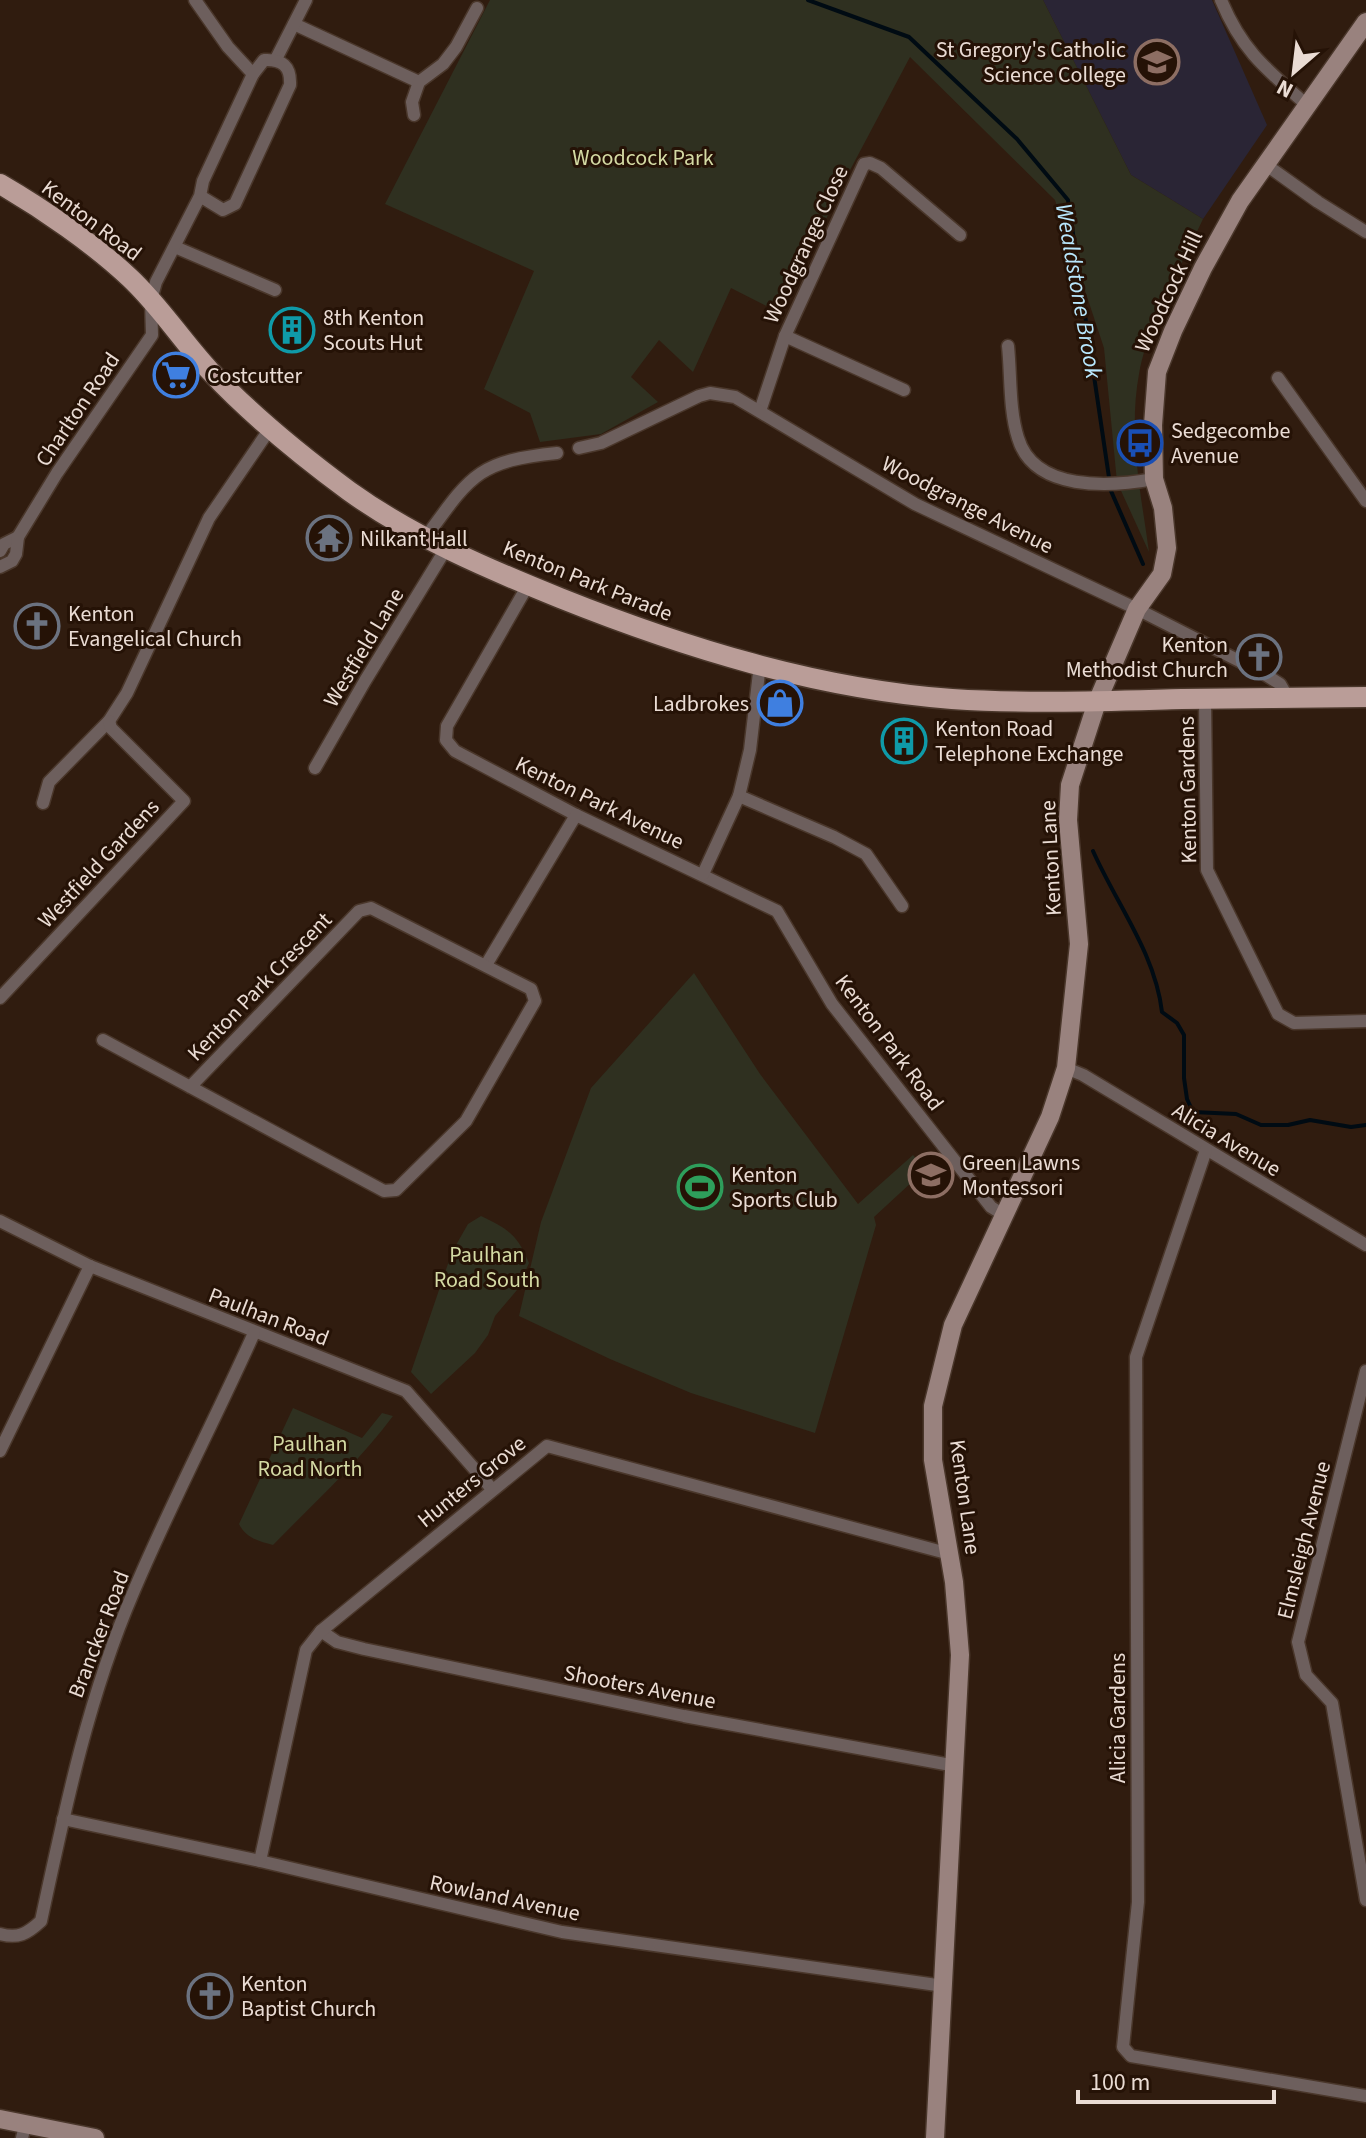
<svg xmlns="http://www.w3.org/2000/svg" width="1366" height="2138" viewBox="0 0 1366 2138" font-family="'Source Sans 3',sans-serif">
	<rect width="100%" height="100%" fill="#301c0f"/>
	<path fill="#2a2535" d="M1043,0H1212L1267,125L1203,219L1131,175Z"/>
	<g fill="#2f3020">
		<path d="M490,0H1043L1131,175L1203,219C1182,263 1147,327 1139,374C1128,433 1141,494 1149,552L1117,482L1104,348L1055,200L910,57L840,189L782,314L731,288L693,372L659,340L631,377L658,402L601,434L540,442L530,413L484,389L534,271L385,204Z"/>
		<path d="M694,973L760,1074L858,1204L913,1155L926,1169L874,1217L876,1225L815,1433L691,1393L610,1359L519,1316L541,1222L591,1088Z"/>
		<path d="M481,1216C508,1229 517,1234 529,1263L517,1290L495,1316L488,1335L475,1353L431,1394L411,1372L452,1252L468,1224Z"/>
		<path d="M293,1408L362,1438L382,1413L393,1416C358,1463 314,1503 273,1545C258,1541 246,1538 239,1524Z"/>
	</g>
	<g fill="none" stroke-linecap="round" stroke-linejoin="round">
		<g stroke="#000b13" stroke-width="4">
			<path d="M808,0L909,37L1017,139L1068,200L1111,491L1143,564"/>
			<path d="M1093,851C1117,905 1155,953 1162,1012L1177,1023L1184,1035V1078L1187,1099L1193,1112L1236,1114L1261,1125H1288L1310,1120L1351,1127L1366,1125"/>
		</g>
		<g stroke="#4a372b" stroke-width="15">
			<g id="street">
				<path d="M195,0L228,47L253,74"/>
				<path d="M1221,0C1242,51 1267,70 1307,105"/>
				<path d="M294,24L419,82"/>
				<path d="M276,59L306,0"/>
				<path d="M414,115L412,102L419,82L443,64L456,47L477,8"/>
				<path d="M1265,164L1318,202L1366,232"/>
				<path d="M175,247L275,290"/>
				<path d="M785,336L904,390"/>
				<path d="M1008,346C1011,375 1009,410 1018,438C1034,492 1110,487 1154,479"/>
				<path d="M1278,378L1366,501"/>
				<path d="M760,411L785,336L864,164L870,163L881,168L960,235"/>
				<path d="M579,448L601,443L699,396L710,393L735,397L915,504L1137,609L1261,672L1280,684L1288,698"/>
				<path d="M426,537C471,475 478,461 557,453"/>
				<path d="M0,551L4,544L18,537"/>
				<path d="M0,567L12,561L16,554L18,537L57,473L152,335L151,300L156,282L200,196L203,181L253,74L264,60C282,59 291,66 290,85L235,204L223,210L200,196"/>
				<path d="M528,585L447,726L446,740L455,751L576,815L777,911L832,1004L991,1207L1004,1215"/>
				<path d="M1205,699L1207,870L1278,1014L1294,1023L1366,1021"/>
				<path d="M315,768L365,681L447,547"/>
				<path d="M739,796L834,837L866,854L902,906"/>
				<path d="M43,803L49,782L109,721L127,693L209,518L269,430"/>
				<path d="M703,874L739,796L750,750L760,664"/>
				<path d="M486,965L576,815"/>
				<path d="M0,998L184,801L111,728L109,721"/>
				<path d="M103,1040L384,1191L396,1190L466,1121L535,1001L531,989L371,908L359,911L190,1087"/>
				<path d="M1066,1068L1083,1075L1366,1245"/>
				<path d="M1206,1150L1136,1357L1138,1902L1123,2047L1131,2056L1366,2096"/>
				<path d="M0,1221L90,1266L406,1391L492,1489"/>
				<path d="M1366,1371L1298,1642L1306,1675L1332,1703L1366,1900"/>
				<path d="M0,1451L90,1266"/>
				<path d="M321,1631L337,1642L364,1649L684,1716L956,1766"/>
				<path d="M63,1819L260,1861L562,1932L944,1986"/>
				<path d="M260,1861L306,1650L321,1631L547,1446L950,1554"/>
				<path d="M0,1934C18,1939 27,1934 41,1921C65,1809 88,1698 133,1593C170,1505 215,1420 254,1333"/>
				<path d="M22,2138L25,2126"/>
			</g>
		</g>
		<g stroke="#4a372b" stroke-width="21">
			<g id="secondary">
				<path d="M0,2119L95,2138"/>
				<path d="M935,2138L960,1655L954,1582L933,1460V1406L953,1325L1050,1117L1066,1068L1079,944L1068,820L1070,785L1097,702L1137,609L1162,574L1167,548L1163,508L1154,479L1153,425L1157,372L1173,331L1203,268L1240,201L1366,22"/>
			</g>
		</g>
		<g stroke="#4a372b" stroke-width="23">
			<path id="primary" d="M0,184C43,209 94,244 130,278C160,306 182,341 210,371C252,416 299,454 349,491C413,537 488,569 560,598C685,648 818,689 952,699C1029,704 1106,701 1182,699C1243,698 1305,698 1366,697"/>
		</g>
		<use href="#street" stroke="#6d5f5d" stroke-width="12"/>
		<use href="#secondary" stroke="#99827e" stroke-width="18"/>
		<use href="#primary" stroke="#ba9d98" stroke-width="20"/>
	</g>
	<defs>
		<g id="school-ring" transform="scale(2.3)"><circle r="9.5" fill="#251206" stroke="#8d6e63" stroke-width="1.5"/><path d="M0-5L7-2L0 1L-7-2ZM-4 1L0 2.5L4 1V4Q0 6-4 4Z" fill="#8d6e63"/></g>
		<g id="building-ring" transform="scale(2.3)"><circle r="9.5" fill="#251206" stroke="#0f9aa8" stroke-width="1.5"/><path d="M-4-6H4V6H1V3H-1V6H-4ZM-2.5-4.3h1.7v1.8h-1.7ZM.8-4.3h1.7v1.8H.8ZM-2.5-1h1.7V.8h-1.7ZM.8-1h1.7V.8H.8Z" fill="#0f9aa8"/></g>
		<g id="supermarket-ring" transform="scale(2.3)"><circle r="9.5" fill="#251206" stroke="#3f7fe0" stroke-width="1.5"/><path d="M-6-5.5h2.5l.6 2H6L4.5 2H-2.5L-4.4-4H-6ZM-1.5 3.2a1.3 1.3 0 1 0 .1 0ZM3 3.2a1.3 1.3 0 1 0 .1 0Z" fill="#3f7fe0"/></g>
		<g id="bus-ring" transform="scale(2.3)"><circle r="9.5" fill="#251206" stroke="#1a4fb4" stroke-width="1.5"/><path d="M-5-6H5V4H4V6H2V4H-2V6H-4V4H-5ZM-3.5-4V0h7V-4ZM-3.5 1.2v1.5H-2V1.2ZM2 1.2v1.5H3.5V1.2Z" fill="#1a4fb4"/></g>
		<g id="temple-ring" transform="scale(2.3)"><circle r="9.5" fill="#251206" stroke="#6b7280" stroke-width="1.5"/><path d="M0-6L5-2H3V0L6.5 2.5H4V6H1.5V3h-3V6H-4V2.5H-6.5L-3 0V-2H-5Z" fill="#6b7280"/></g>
		<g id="church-ring" transform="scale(2.3)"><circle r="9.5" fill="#251206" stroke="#6b7280" stroke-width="1.5"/><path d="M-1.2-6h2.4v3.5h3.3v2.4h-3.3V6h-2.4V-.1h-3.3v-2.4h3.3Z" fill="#6b7280"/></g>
		<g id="shop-ring" transform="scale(2.3)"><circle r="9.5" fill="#251206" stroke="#3f7fe0" stroke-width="1.5"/><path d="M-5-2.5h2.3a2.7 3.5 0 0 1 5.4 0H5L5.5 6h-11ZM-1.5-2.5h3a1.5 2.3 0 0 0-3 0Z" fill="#3f7fe0"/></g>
		<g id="stadium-ring" transform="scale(2.3)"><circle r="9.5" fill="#251206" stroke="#2e9e5b" stroke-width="1.5"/><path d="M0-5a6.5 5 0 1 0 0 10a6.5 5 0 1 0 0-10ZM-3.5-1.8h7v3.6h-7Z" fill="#2e9e5b"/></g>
	</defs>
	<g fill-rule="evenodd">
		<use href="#school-ring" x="1157" y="62"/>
		<use href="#building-ring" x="292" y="330"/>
		<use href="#supermarket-ring" x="176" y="375"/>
		<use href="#bus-ring" x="1140" y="443"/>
		<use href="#temple-ring" x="329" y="538"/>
		<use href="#church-ring" x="37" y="626"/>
		<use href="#church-ring" x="1259" y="657"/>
		<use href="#shop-ring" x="780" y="703"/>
		<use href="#building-ring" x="904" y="741"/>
		<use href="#school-ring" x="931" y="1175"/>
		<use href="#stadium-ring" x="700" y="1187"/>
		<use href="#church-ring" x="210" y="1996"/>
	</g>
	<g text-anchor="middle" stroke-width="6" stroke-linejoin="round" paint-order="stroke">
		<g font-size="22" fill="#eadcd4" stroke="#251206" text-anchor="start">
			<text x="1126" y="57" text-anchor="end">St Gregory's Catholic<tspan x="1126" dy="25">Science College</tspan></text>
			<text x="323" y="325">8th Kenton<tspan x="323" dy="25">Scouts Hut</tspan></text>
			<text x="207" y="383">Costcutter</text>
			<text x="1171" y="438">Sedgecombe<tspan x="1171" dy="25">Avenue</tspan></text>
			<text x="360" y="546">Nilkant Hall</text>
			<text x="68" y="621">Kenton<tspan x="68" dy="25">Evangelical Church</tspan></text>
			<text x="1228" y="652" text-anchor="end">Kenton<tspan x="1228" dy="25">Methodist Church</tspan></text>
			<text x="749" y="711" text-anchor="end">Ladbrokes</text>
			<text x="935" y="736">Kenton Road<tspan x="935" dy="25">Telephone Exchange</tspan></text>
			<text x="962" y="1170">Green Lawns<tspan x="962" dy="25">Montessori</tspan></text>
			<text x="731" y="1182">Kenton<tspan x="731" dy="25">Sports Club</tspan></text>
			<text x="241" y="1991">Kenton<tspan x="241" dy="25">Baptist Church</tspan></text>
		</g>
		<g font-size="22" fill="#d4daa4" stroke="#251206">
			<text x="643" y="165">Woodcock Park</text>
			<text x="487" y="1262">Paulhan<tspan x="487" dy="25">Road South</tspan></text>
			<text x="310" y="1451">Paulhan<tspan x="310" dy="25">Road North</tspan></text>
		</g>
		<g font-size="22" fill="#eadcd4" stroke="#251206">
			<text transform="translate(92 220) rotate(37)" y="8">Kenton Road</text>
			<text transform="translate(805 244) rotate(-65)" y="8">Woodgrange Close</text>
			<text transform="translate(1168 291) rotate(-65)" y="8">Woodcock Hill</text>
			<text transform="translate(77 409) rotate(-56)" y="8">Charlton Road</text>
			<text transform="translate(968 504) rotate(27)" y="8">Woodgrange Avenue</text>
			<text transform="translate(588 580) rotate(22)" y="8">Kenton Park Parade</text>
			<text transform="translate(363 647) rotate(-59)" y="8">Westfield Lane</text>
			<text transform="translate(1187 790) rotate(-91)" y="8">Kenton Gardens</text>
			<text transform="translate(600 802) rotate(26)" y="8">Kenton Park Avenue</text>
			<text transform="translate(1050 858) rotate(-93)" y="8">Kenton Lane</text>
			<text transform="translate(98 863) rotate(-47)" y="8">Westfield Gardens</text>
			<text transform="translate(259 986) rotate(-46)" y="8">Kenton Park Crescent</text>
			<text transform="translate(890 1042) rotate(53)" y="8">Kenton Park Road</text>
			<text transform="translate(1227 1139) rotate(31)" y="8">Alicia Avenue</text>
			<text transform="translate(269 1316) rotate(21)" y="8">Paulhan Road</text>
			<text transform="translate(471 1481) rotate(-39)" y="8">Hunters Grove</text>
			<text transform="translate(966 1497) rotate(82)" y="8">Kenton Lane</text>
			<text transform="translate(1303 1540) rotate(-76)" y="8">Elmsleigh Avenue</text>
			<text transform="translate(98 1634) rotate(-69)" y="8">Brancker Road</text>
			<text transform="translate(640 1686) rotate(11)" y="8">Shooters Avenue</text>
			<text transform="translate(1117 1718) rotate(-90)" y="8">Alicia Gardens</text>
			<text transform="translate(505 1897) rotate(12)" y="8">Rowland Avenue</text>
		</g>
		<g font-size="24" font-style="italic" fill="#b8e7fd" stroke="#251206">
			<text transform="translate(1079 291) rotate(80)" y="8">Wealdstone Brook</text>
		</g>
	</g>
	<g transform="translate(1294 72) rotate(208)" stroke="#251206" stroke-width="6" paint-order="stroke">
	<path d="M0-6L14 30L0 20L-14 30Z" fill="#eadcd4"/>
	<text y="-12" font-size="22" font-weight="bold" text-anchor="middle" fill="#eadcd4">N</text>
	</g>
	<path d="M1078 2090v12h196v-12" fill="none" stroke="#eadcd4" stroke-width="4"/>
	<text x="1090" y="2090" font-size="24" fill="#eadcd4" stroke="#251206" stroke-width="6" paint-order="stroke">100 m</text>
</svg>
